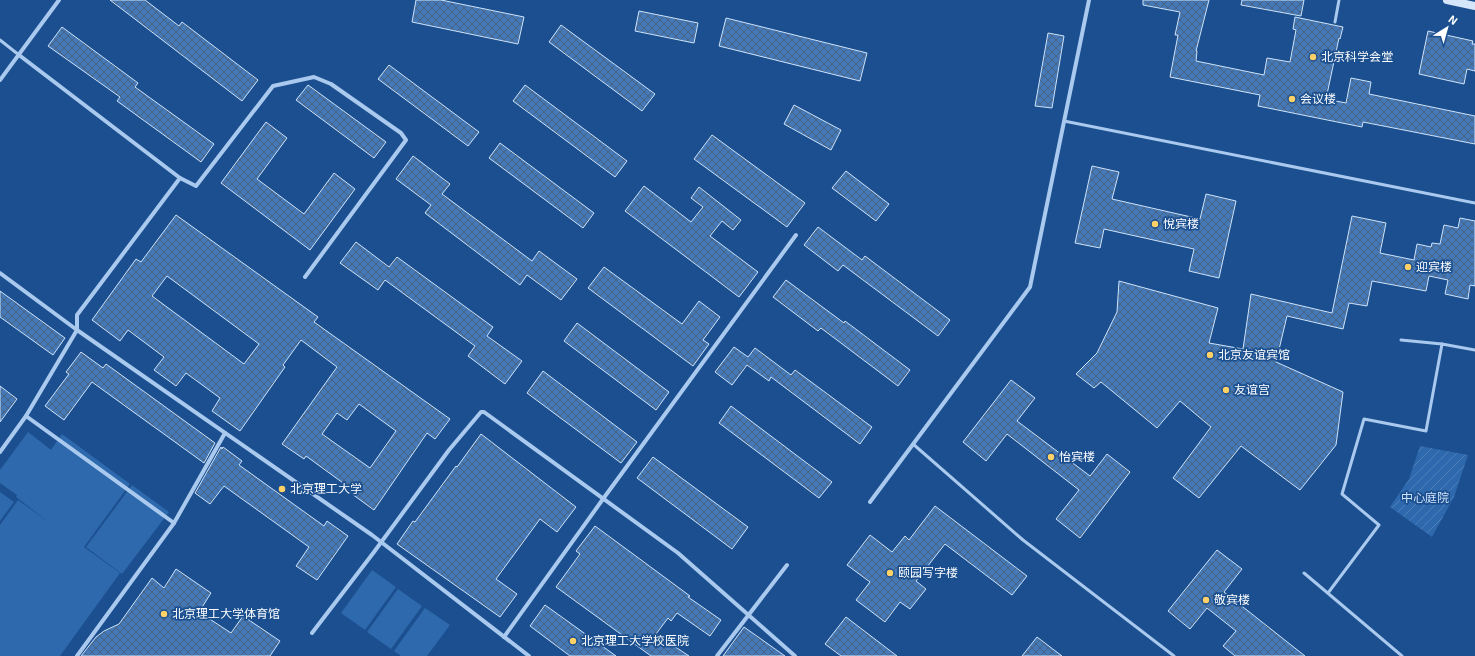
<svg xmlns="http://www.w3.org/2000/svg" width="1475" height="656" viewBox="0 0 1475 656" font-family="'Exo 2','Noto Sans SC',sans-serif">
	<defs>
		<pattern id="garden-furrows" width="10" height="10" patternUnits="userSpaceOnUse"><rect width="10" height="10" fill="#2e69ad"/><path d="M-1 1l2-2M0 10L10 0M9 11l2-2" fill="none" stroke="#4d80b9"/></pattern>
		<pattern id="building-cross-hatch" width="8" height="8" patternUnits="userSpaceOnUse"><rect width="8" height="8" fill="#4478b7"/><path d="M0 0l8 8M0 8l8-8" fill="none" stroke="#486282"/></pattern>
	</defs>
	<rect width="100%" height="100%" fill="#1b4f8f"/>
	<g fill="#2e69ad">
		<path d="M28,432L51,450L62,434L130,484L84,547L120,573L60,656H0V525L18,500L50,523L16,497L17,495L0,483V470Z"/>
		<path d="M132,485L169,512L122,574L86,547Z"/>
		<path d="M0,492L14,502L0,521Z"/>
		<path d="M372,570L396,587L365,630L341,613Z"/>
		<path d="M398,589L422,606L391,649L367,632Z"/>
		<path d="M425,608L450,625L427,656H401L394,651Z"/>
	</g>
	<path fill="url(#garden-furrows)" d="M1420,446L1468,455L1454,497L1432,537L1390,507L1409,479Z"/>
	<g fill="url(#building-cross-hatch)" stroke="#cfe3fa" fill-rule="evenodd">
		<path d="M110,0H145L179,26L182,22L258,80L242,101Z"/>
		<path d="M416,0H441L524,17L518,44L412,22Z"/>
		<path d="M1143,0H1209L1196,51H1197L1196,61L1264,75L1267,58L1290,62L1296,30L1293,29L1295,17L1343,27L1340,39L1339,38L1326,99L1346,103L1351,78L1371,82L1369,94L1475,116V144L1363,122L1362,127L1258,106L1260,95L1170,77L1178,35H1175L1180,12L1143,5Z"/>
		<path d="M1242,0H1304L1301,16L1241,5Z"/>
		<path d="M639,11L698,23L694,43L635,31Z"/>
		<path d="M726,18L867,53L860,81L719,46Z"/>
		<path d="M561,25L655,94L642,111L549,42Z"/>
		<path d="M62,27L138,83L135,87L214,144L201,162L117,101L120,97L48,46Z"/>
		<path d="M1428,31L1473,41L1472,44H1475V71L1467,69L1464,84L1419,74Z"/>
		<path d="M1048,33L1064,36L1052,108L1035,106Z"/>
		<path d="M389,65L479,132L468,146L378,79Z"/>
		<path d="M308,85L386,142L374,158L296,100Z"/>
		<path d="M525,85L627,161L615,177L513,101Z"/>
		<path d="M794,105L841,130L831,150L784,124Z"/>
		<path d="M266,122L287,138L257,179L304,214L334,173L355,189L310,250L221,183Z"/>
		<path d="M712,135L805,203L787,227L694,159Z"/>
		<path d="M500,143L594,213L583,228L489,158Z"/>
		<path d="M413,156L450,184L442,194L532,261L539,251L577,279L561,300L527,275L520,285L425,213L431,205L396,179Z"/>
		<path d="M1092,166L1119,172L1112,199L1200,219L1206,194L1236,201L1219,278L1189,271L1194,249L1104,229L1100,248L1075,243Z"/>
		<path d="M846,171L889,204L876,221L832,188Z"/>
		<path d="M644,186L691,222L703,207L691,198L699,187L741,220L733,230L722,221L710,236L758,272L739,297L625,211Z"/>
		<path d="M176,215L318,317L314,322L450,419L435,439L427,433L374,510L352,494L354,491L306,456L304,459L282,444L337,367L301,340L283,365L285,367L240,431L212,411L220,398L186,373L176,386L154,370L164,357L128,330L120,341L92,320L136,259L141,262ZM167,276L259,344L244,364L152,296ZM359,404L396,431L370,468L322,434L337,413L347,420Z"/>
		<path d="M1352,216L1386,223L1380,253L1414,260L1417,244L1431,247L1432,243L1440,244L1444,225L1458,228L1460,218L1475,221V286L1470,285L1468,299L1445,294L1448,280L1429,276L1426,291L1372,281L1367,306L1349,303L1343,329L1287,316L1276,362L1343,392L1336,445L1300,490L1241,446L1199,498L1173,478L1211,427L1180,401L1157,428L1101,382L1094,388L1076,374L1097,353L1117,312L1119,281L1218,308L1209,343L1243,349L1251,294L1332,313Z"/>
		<path d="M818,227L862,260L865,256L950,320L938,336L843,265L838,271L804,245Z"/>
		<path d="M356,242L389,267L397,257L493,327L487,336L522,361L505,384L468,356L475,346L385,280L378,290L340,263Z"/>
		<path d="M604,267L682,324L699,301L720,317L703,340L709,344L693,366L588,288Z"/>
		<path d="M786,280L844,323L845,321L910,370L898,386L821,328L818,331L773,297Z"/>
		<path d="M0,291L65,338L53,355L0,317Z"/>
		<path d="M577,323L669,392L656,410L564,341Z"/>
		<path d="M734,347L748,357L755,348L791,375L795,370L872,427L860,444L771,377L769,381L747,365L732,385L715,372Z"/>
		<path d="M81,352L103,368L106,364L215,443L204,463L92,382L64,420L45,406L69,374L66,372Z"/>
		<path d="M543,371L637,442L621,463L527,393Z"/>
		<path d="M1011,380L1035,398L1017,421L1090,476L1107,454L1130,472L1080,538L1056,519L1079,490L1007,434L986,461L963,442Z"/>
		<path d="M0,386L17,399L0,422Z"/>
		<path d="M731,406L832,482L819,498L719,423Z"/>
		<path d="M481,434L576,507L557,532L540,519L496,579L517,594L500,617L397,544L413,521L415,522L456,466L457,467Z"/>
		<path d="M221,447L222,449L223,447L242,461L239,465L324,526L327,521L348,536L317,580L296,566L309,547L224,486L210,504L195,493Z"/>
		<path d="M653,457L748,527L732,549L637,478Z"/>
		<path d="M935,506L1027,576L1012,595L945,544L916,581L926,589L910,609L900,602L885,622L856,600L870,582L847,565L870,535L892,552L905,536L909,540Z"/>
		<path d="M595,526L690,596L688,597L721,620L710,636L677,613L671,621L668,618L656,634L689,656H651L556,587L580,554L576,551Z"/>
		<path d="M1217,550L1242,569L1224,592L1305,656H1235L1223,646L1236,631L1207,608L1190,629L1168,611Z"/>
		<path d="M176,569L211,593L199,612L231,633L243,616L280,641L270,656H81L96,637L104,631L119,624L152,578L164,588Z"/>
		<path d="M545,605L616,656H570L530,626Z"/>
		<path d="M846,617L897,656H841L825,644Z"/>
		<path d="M744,627L785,656H723Z"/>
		<path d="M1037,637L1062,656H1022Z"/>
	</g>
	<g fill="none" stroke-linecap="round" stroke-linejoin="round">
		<g stroke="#a9c9ee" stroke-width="3">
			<path d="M1335,22L1339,0"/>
			<path d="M0,40L19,55"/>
			<path d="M1064,121L1475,203"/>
			<path d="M1401,340L1442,344"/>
			<path d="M913,444L1023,540L1174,656"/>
			<path d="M1304,573L1402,656"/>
			<path d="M1328,593L1379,525L1342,494L1364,419L1426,431L1442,344L1475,350"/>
		</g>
		<g stroke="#a9c9ee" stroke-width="4">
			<path d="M19,55L180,178L77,315V330L26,416"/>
			<path d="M0,80L59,0"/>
			<path d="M180,178L196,186L273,86L314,77L331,84L401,133L406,140L305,277"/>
			<path d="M0,273L77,330L372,535L529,656"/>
			<path d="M0,452L26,416L174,523"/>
			<path d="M870,502L1030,287L1089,0"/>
			<path d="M312,633L374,552L449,450L481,412H484L678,553L795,656"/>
			<path d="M504,637L603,499L796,235"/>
			<path d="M77,656L174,523L225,433"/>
			<path d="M717,656L787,565"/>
		</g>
		<path stroke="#d6e6fa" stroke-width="8" d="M1447,0L1475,6"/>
	</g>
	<g fill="#ffd166" stroke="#1b4f8f" stroke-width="1.5">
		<circle cx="1313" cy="57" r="4"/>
		<circle cx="1292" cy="99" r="4"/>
		<circle cx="1155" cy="224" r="4"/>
		<circle cx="1408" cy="267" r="4"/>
		<circle cx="1210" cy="355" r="4"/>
		<circle cx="1226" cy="390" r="4"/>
		<circle cx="1051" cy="457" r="4"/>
		<circle cx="282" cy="489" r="4"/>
		<circle cx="890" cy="573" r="4"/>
		<circle cx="1206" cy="600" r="4"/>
		<circle cx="164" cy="614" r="4"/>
		<circle cx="573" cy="641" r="4"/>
	</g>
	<g text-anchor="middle" stroke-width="3.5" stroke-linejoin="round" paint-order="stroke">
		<g font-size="12" fill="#fff" stroke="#1b4f8f" text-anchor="start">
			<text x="1321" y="61">北京科学会堂</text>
			<text x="1300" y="103">会议楼</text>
			<text x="1163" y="228">悅宾楼</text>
			<text x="1416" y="271">迎宾楼</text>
			<text x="1218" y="359">北京友谊宾馆</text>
			<text x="1234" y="394">友谊宫</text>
			<text x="1059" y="461">怡宾楼</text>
			<text x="290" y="493">北京理工大学</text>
			<text x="898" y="577">颐园写字楼</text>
			<text x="1214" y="604">敬宾楼</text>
			<text x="172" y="618">北京理工大学体育馆</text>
			<text x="581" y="645">北京理工大学校医院</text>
		</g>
		<g font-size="12" fill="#cfe3fa" stroke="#1b4f8f">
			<text x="1425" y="502">中心庭院</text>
		</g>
	</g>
	<g transform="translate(1447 28) rotate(37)" stroke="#1b4f8f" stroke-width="3" paint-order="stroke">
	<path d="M0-3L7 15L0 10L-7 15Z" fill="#ffffff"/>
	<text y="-6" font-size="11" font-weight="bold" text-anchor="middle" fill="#ffffff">N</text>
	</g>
</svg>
